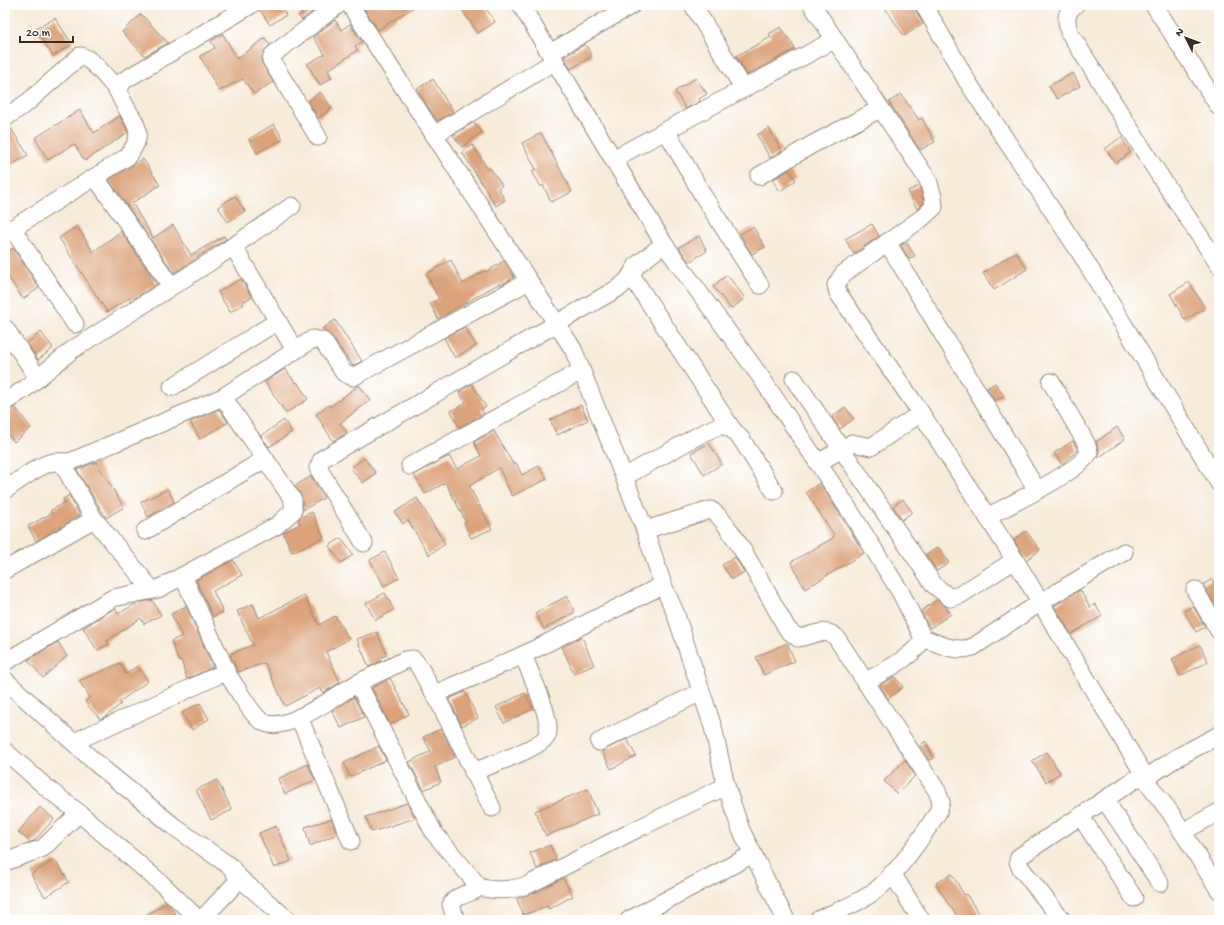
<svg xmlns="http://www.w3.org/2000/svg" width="1224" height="925" viewBox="0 0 1224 925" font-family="'Gochi Hand',sans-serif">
	<rect width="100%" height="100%" fill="#fff"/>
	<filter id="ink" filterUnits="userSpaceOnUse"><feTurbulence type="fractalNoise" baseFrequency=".025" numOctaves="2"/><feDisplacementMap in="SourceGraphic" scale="8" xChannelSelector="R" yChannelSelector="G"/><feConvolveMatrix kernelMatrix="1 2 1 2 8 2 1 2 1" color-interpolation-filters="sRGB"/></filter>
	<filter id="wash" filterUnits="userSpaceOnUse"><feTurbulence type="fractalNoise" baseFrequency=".012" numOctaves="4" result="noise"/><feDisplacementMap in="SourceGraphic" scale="16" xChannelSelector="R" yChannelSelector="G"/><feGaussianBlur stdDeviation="0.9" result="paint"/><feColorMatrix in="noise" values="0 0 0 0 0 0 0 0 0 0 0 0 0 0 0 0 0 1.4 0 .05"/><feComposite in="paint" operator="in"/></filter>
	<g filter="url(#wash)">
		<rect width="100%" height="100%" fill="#f7ebd9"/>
		<g id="blocks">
			<g fill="#dca27a">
				<path d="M261,5H280L286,15L270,25L260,10Z"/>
				<path d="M313,5H321L302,20L298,16Z"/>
				<path d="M362,5H417L378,30Z"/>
				<path d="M459,5H484L495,22L478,33Z"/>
				<path d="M883,5H913L923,24L904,36Z"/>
				<path d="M141,14L168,43L145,56L122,32Z"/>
				<path d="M55,18L72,44L53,56L36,29Z"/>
				<path d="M335,20L341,30L350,24L362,42L355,46L358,50L328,70L332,78L320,85L307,64L325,54L313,37Z"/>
				<path d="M781,27L795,49L747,75L736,56L771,37L769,34Z"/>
				<path d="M223,34L237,59L265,38L270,45L264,51L261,61L273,82L254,94L243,79L219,91L200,56L215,48L211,41Z"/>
				<path d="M585,44L592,56L571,69L564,57Z"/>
				<path d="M1073,73L1080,86L1057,99L1049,86Z"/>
				<path d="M696,78L707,94L699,99L700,101L686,109L675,91Z"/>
				<path d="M433,79L453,112L437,121L417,89Z"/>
				<path d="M320,92L332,108L318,118L308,101Z"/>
				<path d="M901,94L919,120L922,118L935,142L920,150L889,102Z"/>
				<path d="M80,110L94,133L120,116L128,132L85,161L74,144L48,160L35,138Z"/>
				<path d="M474,122L482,132L462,147L453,135Z"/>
				<path d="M274,124L283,139L257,153L249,139Z"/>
				<path d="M10,127L28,155L5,169V128Z"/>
				<path d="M769,128L782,151L770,158L757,135Z"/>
				<path d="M541,133L572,192L551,202L543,185L541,187L532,171L536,169L522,143Z"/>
				<path d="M1121,137L1131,152L1116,163L1105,149Z"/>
				<path d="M473,145L488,170L490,168L502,185L498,188L505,200L496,206L462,152Z"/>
				<path d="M143,159L160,185L132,203L153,238L173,225L191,255L224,236L226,239L174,273L109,180Z"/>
				<path d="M789,170L796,180L780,191L772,180Z"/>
				<path d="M919,186L924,203L917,209L908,191Z"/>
				<path d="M235,196L245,211L228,222L218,207Z"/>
				<path d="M872,224L879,236L854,254L845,239Z"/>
				<path d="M77,226L93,252L121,231L157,284L131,301L129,298L107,312L59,238Z"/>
				<path d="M753,227L765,247L752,254L740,234Z"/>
				<path d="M699,236L707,251L689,262L679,247Z"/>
				<path d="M906,242L915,256L909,259L901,245Z"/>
				<path d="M13,248L39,288L23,299L5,272V254Z"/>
				<path d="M1016,252L1027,269L994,290L983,273Z"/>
				<path d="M451,260L463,284L485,270L486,272L504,261L514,277L501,285L500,283L438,319L430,303L439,299L426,274Z"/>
				<path d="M727,275L745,298L731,309L713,286Z"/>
				<path d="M241,279L252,297L242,302L244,304L230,312L218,292Z"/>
				<path d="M1189,282L1205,308L1185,320L1170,294Z"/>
				<path d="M335,320L362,361L353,366L331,336L322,329Z"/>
				<path d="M465,327L476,346L455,358L444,338Z"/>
				<path d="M41,332L53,348L38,360L27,343Z"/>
				<path d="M285,369L296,383L297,382L308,399L286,413L265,382Z"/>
				<path d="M995,383L1004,396L995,401L987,388Z"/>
				<path d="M472,384L486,407L481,409L484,414L459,427L451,411L466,403L459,392Z"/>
				<path d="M359,385L370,400L340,423L347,433L333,441L316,414L329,405L330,407Z"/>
				<path d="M581,405L588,420L557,435L550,420Z"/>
				<path d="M15,407L31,428L14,442L5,430V412Z"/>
				<path d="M845,407L854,419L840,429L832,417Z"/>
				<path d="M219,409L228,422L200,439L190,422Z"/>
				<path d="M284,420L292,432L269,447L261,436Z"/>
				<path d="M1117,427L1125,439L1098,458L1099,449L1096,442Z"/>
				<path d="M494,431L513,464L516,463L522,475L539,466L547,479L512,496L499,468L469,486L492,529L471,538L464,523L466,522L447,485L445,483L425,494L414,475L449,456L457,469L481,456L474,442Z"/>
				<path d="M1073,441L1078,450L1062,464L1054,453Z"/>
				<path d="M709,443L722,464L704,475L691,453Z"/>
				<path d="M364,458L376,473L363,483L351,468Z"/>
				<path d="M96,462L124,507L106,518L77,470Z"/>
				<path d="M311,476L324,498L303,510L301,495L295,486Z"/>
				<path d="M820,483L864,553L805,589L791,562L833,538L834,535L806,492Z"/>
				<path d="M168,489L174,502L148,517L141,502Z"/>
				<path d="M69,495L80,515L36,541L28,526L52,513L50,511L65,502L63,499Z"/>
				<path d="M417,498L445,544L429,555L408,520L403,524L395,512Z"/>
				<path d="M903,499L912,512L902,520L893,506Z"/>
				<path d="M312,512L324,538L292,552L283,533L300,524L298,520L300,518Z"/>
				<path d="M1026,531L1040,550L1026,560L1014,540Z"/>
				<path d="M341,538L353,555L341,563L329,546Z"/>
				<path d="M938,547L949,563L937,571L926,555Z"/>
				<path d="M385,552L399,578L384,586L370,560Z"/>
				<path d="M735,557L744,572L732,579L722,565Z"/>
				<path d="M233,560L242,575L213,591L223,612L213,617L196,580Z"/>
				<path d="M1212,579L1219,590V611L1203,585Z"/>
				<path d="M1080,590L1090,607L1095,604L1102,616L1071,634L1054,606Z"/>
				<path d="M385,593L394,610L375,620L366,603Z"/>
				<path d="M304,595L319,625L335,616L349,639L326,652L340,682L323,693L320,688L285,706L265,663L238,672L230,654L253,645L237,611L253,604L259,618Z"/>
				<path d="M567,596L575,612L544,629L535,613Z"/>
				<path d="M152,600L161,615L144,624L141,618L107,641L109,644L97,650L83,628L115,608L118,614L137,603Z"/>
				<path d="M937,600L946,607L951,614L930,628L921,611Z"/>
				<path d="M186,606L213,667L187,679L181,660L179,661L171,641L182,636L171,614Z"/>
				<path d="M1193,606L1205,627L1196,632L1184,611Z"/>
				<path d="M377,632L387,655L379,658L381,661L369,667L357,639Z"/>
				<path d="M582,637L594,665L574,674L562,647Z"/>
				<path d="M58,642L67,656L43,678L28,660Z"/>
				<path d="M787,643L795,661L764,675L756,657Z"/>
				<path d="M1200,645L1208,662L1180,676L1172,659Z"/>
				<path d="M120,663L126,674L137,666L148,681L119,702L121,704L105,717L100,719L85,702L90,697L79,681Z"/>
				<path d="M895,677L903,687L888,699L880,685Z"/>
				<path d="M390,678L409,714L390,725L372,688Z"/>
				<path d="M465,692L478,718L462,726L449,699Z"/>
				<path d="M525,693L533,709L504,723L496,707Z"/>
				<path d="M354,697L364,717L341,728L332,711Z"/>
				<path d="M200,703L209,719L192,730L182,713Z"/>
				<path d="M441,729L455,757L435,767L441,782L424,790L409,762L431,751L423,737Z"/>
				<path d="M627,739L636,756L611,769L602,751Z"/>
				<path d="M925,741L934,758L929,760L920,746Z"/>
				<path d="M379,746L386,760L350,777L344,763Z"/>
				<path d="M1047,752L1060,773L1046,782L1032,761Z"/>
				<path d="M905,760L915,776L897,794L884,781Z"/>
				<path d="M308,764L315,780L285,794L278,779Z"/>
				<path d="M217,780L232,810L211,820L196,790Z"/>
				<path d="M588,789L598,814L546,836L535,811Z"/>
				<path d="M407,803L415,818L372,832L366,817Z"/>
				<path d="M40,807L54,819L34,841L30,842L18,832Z"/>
				<path d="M331,819L337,834L310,846L305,827Z"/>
				<path d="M276,826L291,861L274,868L259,833Z"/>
				<path d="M550,845L556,859L537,869L530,853Z"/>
				<path d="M55,860L69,882L45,897L31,874Z"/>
				<path d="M952,874L964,895L966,894L983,920H960L947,902L936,883Z"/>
				<path d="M563,878L573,896L549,909L547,906L523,915L517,899L539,891Z"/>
				<path d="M167,902L179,920H139Z"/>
			</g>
		</g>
	</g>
	<g filter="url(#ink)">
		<use href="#blocks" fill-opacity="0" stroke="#998a7c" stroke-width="1"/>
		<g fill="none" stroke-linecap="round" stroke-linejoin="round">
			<g stroke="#998a7c" stroke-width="19">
				<g id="street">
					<path d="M350,5L573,349L645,530L663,585L675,612L713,727L726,786L741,830L786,920"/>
					<path d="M521,5L664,244L760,376L848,508L901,593L923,638C916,656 882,672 865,682"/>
					<path d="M693,5L744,89"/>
					<path d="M812,5L928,180L933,197L934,207L922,218L843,274L836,285L838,293L921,413L1015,560L1146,778"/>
					<path d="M924,5L967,81L1081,254L1219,483"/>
					<path d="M1075,5C1065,12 1066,21 1069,32L1156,170L1219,265"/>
					<path d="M1154,5L1219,107"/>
					<path d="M550,53L632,5"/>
					<path d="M5,118L28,102L80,56C93,58 110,82 118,91"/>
					<path d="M666,130L702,194L760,285"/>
					<path d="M434,135L555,61"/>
					<path d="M318,137L271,60L273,55L280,49L338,5"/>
					<path d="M613,159L834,40"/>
					<path d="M759,176L813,144L880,109"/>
					<path d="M96,178L167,280"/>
					<path d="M12,228L75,324"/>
					<path d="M5,233L127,157C151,127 129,121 118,91L123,81L251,5"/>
					<path d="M887,242L1037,490"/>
					<path d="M233,246L295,350"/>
					<path d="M631,275L732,429"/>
					<path d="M5,328L38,378"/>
					<path d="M794,379L934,585L950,598L960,595L1015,560"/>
					<path d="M172,387L278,321"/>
					<path d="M5,402L26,388L72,350L210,262L292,206"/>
					<path d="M62,463L94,519L152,590"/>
					<path d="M818,463L852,443L871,447L921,413"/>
					<path d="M410,466L581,371"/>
					<path d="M624,477L701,434L718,426H724L732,429L742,440L774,491"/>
					<path d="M5,490C16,483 41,463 54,462C60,461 65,463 72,461L223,397L313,339L323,341L344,373L353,377L529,281"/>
					<path d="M987,517C1007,506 1083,470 1089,452L1086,443L1051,382"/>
					<path d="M645,530L710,510C728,515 775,609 788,630L798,638C811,636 824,627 836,637L937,791L941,802L938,812C923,836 901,867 881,886C863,902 839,910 818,920"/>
					<path d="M145,531L265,459"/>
					<path d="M364,543L318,468L322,459L620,287L628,280L637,265L664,244"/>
					<path d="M5,570L94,519"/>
					<path d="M183,576L228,675"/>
					<path d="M1195,590L1219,631"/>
					<path d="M923,638C940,644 955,653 973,647L1041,602L1124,552"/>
					<path d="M5,662L113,598L158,589L276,526L293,511V500L223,397"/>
					<path d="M5,680L97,764L176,828L231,867L236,875L238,881L201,920"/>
					<path d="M358,683L434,833L476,883L477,887L475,890C466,895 456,895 451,905L456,920"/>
					<path d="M435,694L492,808"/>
					<path d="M299,717L351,841"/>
					<path d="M1219,735L1176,758L1146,778L1149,785L1170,812L1219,890"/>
					<path d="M74,742L221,674L228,675C237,687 252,718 265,723C288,733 337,694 358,683C374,675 390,668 405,660L413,659C423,669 426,683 435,694L523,655L663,585"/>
					<path d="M599,742L701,692"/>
					<path d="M5,751L48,789L79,813L162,884L199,920"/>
					<path d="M473,772C488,766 540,748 547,736C554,721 529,671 523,655"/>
					<path d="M1105,800L1160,883"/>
					<path d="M1081,817L1134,898"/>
					<path d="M1182,832L1219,812"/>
					<path d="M5,862L43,848L79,813"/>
					<path d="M892,873L921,920"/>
					<path d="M236,875L288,920"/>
					<path d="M477,887C498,891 508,891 528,885L637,829L726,786"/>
					<path d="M629,920L753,854"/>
					<path d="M1062,920L1020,867L1018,861L1019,857L1143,774"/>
				</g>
			</g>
			<use href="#street" stroke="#fff" stroke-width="17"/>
		</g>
	</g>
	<rect width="1224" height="925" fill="none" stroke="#fff" stroke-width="20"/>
	<g transform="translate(1186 38) rotate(312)" stroke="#ffffff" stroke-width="3" paint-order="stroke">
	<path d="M0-3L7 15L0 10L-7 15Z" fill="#3b2a1e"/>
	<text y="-6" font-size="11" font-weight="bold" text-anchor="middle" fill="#3b2a1e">N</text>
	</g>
	<path d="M20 36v6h53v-6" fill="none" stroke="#3b2a1e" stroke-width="2"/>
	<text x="26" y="36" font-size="12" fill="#3b2a1e" stroke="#ffffff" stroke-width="3" paint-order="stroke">20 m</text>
</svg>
